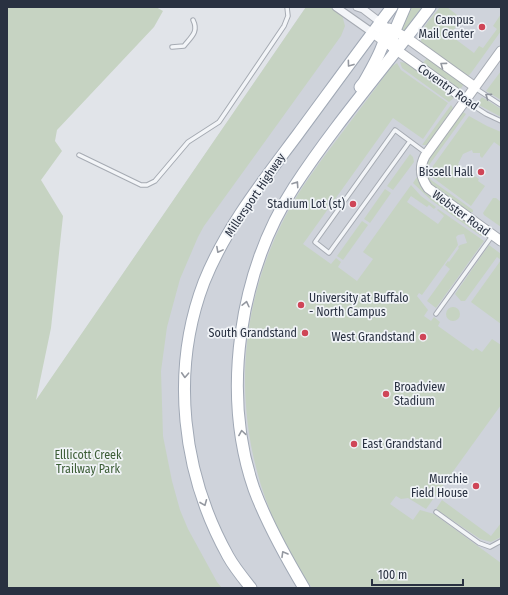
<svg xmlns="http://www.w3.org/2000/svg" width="508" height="595" viewBox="0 0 508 595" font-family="'Fira Sans Condensed',sans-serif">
	<rect width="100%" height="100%" fill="#e1e4e9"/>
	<path fill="#cfd3db" d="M306,7H501V588H121L7,443Z"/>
	<g fill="#c6d3c2">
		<path d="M7,7H156L163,11L154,27L57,130L55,141L62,151L41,180L63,216L51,328L36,400L306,7H340L345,26L341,36L204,226L198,237L180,279L167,327L161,371L163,436L172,481L180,510L188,529L217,582L222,588H7Z"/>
		<path d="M408,7H422L404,32L398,30Z"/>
		<path d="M440,7H447L462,19L450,35L474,53L479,46L483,48L497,29L493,26L501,14V31L471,73L467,77L422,44C417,30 432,18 440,7Z"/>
		<path d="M427,58L464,84L459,91L422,64Z"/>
		<path d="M400,62L407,63L455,97L449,102L402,68Z"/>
		<path d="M397,63L401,70L448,103L423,139L393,118L303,244L331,264L336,258L341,262L338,267L357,281L373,259L363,252L411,185L421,196L436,207L434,209L429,205L427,207L411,196L407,202L438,224L444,216L437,210L438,209L484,241L436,308L427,301L450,269L445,265L448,261L449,262L459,248L458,247L460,245L467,243L464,234L458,235L456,237L458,245L422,295L419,293L417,296L428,310L424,316L431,321L434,317L440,322L438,326L473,351L476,348L482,352L492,339L501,345V405L426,509L408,498L401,499L396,496L390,504L413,520L420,510L434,514L501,563V588H312C234,478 223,337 285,217C299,190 317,166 335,142C354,117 373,92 391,67Z"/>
		<path d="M501,71V100L486,91Z"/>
		<path d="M482,97L501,109V117L477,104Z"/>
		<path d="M451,105L453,108L427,145H422Z"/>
		<path d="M463,112L466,114L429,165L427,170L426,169L429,159Z"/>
		<path d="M469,116L487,126L501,132V147L494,142L482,158L480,156V153H473L472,150L463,154L458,164L479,179L478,181L485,186L471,206L432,177L430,173L433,166Z"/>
		<path d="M410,154L413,157L414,162L393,190L387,186Z"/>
		<path d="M428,174L431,180L473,210V212L468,213L431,186L426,175Z"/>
		<path d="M417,177L420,183L424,189L484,233V236H481L431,200L413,183Z"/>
		<path d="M385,189L391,193L370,223L364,219Z"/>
		<path d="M493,198H496L501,202V227L484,215L483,213Z"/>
		<path d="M362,221L368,225L343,260L337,256Z"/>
		<path d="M489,245L501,254V324L471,302L501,260L497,257L465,301H461L455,294Z"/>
		<circle cx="453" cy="314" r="7"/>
		<path d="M442,500L491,536L501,523V537L491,542L480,539L436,509Z"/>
	</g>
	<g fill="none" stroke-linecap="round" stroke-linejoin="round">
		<g stroke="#a6abb3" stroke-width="5.5">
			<g id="lane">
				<path d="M172,47L184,46C191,37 199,32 193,20"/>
				<path d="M475,88L501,105"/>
				<path d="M466,101L486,114L501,121"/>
				<path d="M410,141L329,253L315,242L395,130L426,153"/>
				<path d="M79,155L141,185H147L155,181L188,142L219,122L284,26L288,16L287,7"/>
				<path d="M436,314L492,236"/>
				<path d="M436,512L479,543L490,547L501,541"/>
			</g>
		</g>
		<g stroke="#a6abb3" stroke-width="9">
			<g id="street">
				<path d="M336,7L373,33"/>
				<path d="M357,7L363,9L380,22"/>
			</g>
		</g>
		<g stroke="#a6abb3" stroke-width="11">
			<g id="secondary">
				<path d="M389,28L407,38L475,87"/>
				<path d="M373,33L466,100"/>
				<path d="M501,51L425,156C419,167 421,178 428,188L501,241"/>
			</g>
		</g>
		<g stroke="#a0a8b5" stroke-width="13">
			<g id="primary">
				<path d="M396,50L392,45L393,35L405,7"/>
				<path d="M360,87L364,82C370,71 386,45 385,33C385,28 383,26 380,22"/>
				<path d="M251,588C243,578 234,567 228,556C182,473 170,371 204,282C226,227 263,181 298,134C329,92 360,49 392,7"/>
				<path d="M304,588C285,556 267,524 254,489C221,393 239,272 294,187C335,124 385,67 430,7"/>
			</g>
		</g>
		<use href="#lane" stroke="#f3f5f8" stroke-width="3.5"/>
		<use href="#street" stroke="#f3f5f8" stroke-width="7"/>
		<use href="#secondary" stroke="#fff" stroke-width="9"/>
		<use href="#primary" stroke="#fff" stroke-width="11"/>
	</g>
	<defs><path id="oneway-chevron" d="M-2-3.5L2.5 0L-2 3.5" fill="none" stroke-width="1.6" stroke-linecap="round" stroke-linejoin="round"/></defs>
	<g stroke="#9498a0">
		<use href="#oneway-chevron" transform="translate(350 64) rotate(126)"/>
		<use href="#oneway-chevron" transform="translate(443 65) rotate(-144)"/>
		<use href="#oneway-chevron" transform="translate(296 184) rotate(-56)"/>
		<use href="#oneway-chevron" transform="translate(219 250) rotate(118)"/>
		<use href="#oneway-chevron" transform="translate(246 304) rotate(-77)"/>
		<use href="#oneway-chevron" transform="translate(185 375) rotate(93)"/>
		<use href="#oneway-chevron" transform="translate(242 433) rotate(-99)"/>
		<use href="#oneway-chevron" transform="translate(204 503) rotate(68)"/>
		<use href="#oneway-chevron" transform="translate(284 554) rotate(-120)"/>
	</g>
	<use stroke="#8e939c" href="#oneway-chevron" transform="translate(488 96) rotate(-145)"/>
	<g fill="#cf4557" stroke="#f0f3f7" stroke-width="1.5">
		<circle cx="482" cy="27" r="4"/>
		<circle cx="481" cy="172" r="4"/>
		<circle cx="353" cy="204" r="4"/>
		<circle cx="301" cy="305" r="4"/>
		<circle cx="305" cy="333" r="4"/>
		<circle cx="423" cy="337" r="4"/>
		<circle cx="386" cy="394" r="4"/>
		<circle cx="354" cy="444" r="4"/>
		<circle cx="476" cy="486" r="4"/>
	</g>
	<g text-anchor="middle" stroke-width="3.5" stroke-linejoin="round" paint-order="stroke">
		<g font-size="12" fill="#293141" stroke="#f0f3f7" text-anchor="end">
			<text x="474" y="24">Campus<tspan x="474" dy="14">Mail Center</tspan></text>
			<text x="473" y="176">Bissell Hall</text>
			<text x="345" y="208">Stadium Lot (st)</text>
			<text x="309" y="302" text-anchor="start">University at Buffalo<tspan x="309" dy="14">- North Campus</tspan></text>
			<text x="297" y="337">South Grandstand</text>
			<text x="415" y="341">West Grandstand</text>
			<text x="394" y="391" text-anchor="start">Broadview<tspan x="394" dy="14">Stadium</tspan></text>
			<text x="362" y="448" text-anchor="start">East Grandstand</text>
			<text x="468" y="483">Murchie<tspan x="468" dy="14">Field House</tspan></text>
		</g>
		<g font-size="12" fill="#293141" stroke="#f0f3f7">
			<text transform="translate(448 87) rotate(35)" y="4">Coventry Road</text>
			<text transform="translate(255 195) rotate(-56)" y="4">Millersport Highway</text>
			<text transform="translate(461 213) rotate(36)" y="4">Webster Road</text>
		</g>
		<g font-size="12" fill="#3c5d36" stroke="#f0f3f7">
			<text x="88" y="459">Elllicott Creek<tspan x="88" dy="14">Trailway Park</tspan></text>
		</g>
	</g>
	<rect width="508" height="595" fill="none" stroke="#293141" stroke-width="16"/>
	<path d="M372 579v6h91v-6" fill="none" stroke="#293141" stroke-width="2"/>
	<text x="378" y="579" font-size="12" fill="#293141" stroke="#f0f3f7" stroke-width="3" paint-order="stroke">100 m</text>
</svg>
